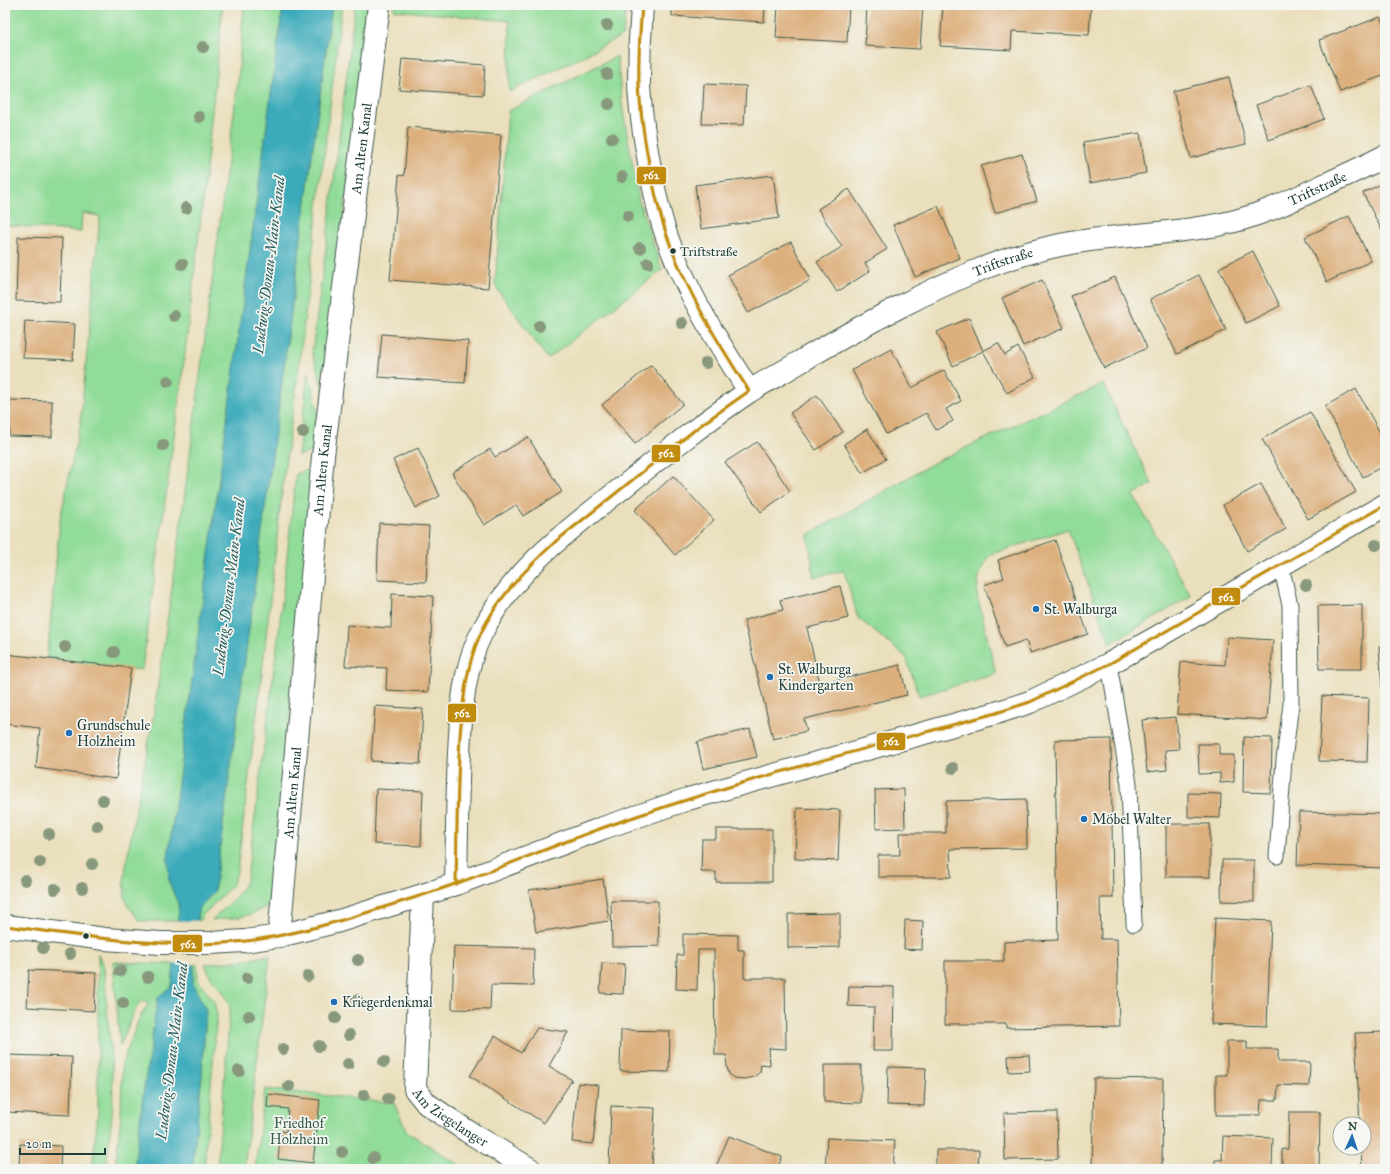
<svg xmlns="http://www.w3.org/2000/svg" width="1390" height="1174" viewBox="0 0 1390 1174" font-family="'IM FELL Great Primer',serif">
	<rect width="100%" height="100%" fill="#f6f6f2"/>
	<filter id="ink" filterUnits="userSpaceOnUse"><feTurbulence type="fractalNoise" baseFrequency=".025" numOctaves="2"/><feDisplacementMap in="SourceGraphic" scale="8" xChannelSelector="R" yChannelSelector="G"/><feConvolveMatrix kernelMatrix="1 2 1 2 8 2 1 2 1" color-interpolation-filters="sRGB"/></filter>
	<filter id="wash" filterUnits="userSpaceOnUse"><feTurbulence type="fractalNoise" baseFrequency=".012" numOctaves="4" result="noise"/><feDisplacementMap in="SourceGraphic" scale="16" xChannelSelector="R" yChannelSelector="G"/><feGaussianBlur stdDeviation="0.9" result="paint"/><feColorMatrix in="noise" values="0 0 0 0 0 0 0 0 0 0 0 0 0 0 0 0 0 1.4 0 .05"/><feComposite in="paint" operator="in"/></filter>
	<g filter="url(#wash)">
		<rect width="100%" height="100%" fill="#eadfbc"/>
		<g fill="#91dc98" stroke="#588c66">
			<path d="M5,5H223L203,200L182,378L142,670L47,659L60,519L80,425L100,216L82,213L81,232L5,225Z"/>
			<path d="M244,5H283L168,858L169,882L179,906L178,921H140L129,907L125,897L124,881L129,847L153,719L179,539L238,81Z"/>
			<path d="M332,5H342L299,366L284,474L262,673L237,871L233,884L203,915L200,920L197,921L198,909L214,892Z"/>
			<path d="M355,5H369L323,389L312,352L325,255Z"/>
			<path d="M394,5H626L623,35L580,58L509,92L510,21L394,10Z"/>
			<path d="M617,56L622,105L639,201L662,270L548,359L495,286L508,111Z"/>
			<path d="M308,371L320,421L317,450L298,456Z"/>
			<path d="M1103,384L1152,484L1133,495L1191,596L1110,644L1068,529L989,555L979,576L977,594L996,674L919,696L906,657L858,618L844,571L814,577L808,535L937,461Z"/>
			<path d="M315,467L271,903C252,918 235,918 212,920C225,907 240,896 247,879L278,638L296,474Z"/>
			<path d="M98,953L104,969L112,1070L113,1105L106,1169H92L98,1112Z"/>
			<path d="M270,955L244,1169H217L230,1009C227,993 219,988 210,976C208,972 207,968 205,964L246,960Z"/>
			<path d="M113,962L174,964L172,986L158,997L144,1089L134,1169H115L121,1116L122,1064L139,1019L148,1005L143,999L133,1013L120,1046Z"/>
			<path d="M194,964H197L198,980L214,1002L217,1014L204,1169H192L202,1075L206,1010L193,984Z"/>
			<path d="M265,1089L394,1103L407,1132L466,1169H255Z"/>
		</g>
		<path fill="#3baaba" stroke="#2d7477" d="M283,5H332L214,892L198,909L194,964L193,984L206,1010L202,1075L192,1169H134L144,1089L158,997L172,986L179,906L169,882L168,858Z"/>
		<path fill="#eadfbc" d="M176,921H199L196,964H172Z"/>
		<g id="blocks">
			<g fill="#dcaf7c">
				<path d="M672,5H765L764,22L672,16Z"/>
				<path d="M778,5H849L847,42L776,38Z"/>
				<path d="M867,5H923L920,49L865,46Z"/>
				<path d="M943,5H1091L1089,35L1012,31L1011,50L940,46Z"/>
				<path d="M1380,17L1385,29V75L1340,92L1319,40Z"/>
				<path d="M402,59L485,65L483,95L399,89Z"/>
				<path d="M1229,77L1246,144L1191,158L1173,91Z"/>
				<path d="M704,84L746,86L744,125L702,124Z"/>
				<path d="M1311,85L1324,119L1269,140L1256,105Z"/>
				<path d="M408,127L501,135L488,288L390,280L399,175L404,176Z"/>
				<path d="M1140,133L1146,173L1090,183L1083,142Z"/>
				<path d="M1022,154L1037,201L995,213L981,166Z"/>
				<path d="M773,175L779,218L701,229L695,185Z"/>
				<path d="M1385,182V237L1363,193Z"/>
				<path d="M849,189L887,249L865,263L870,271L837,292L817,262L842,247L818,209Z"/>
				<path d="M938,206L960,258L915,277L893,225Z"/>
				<path d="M1349,216L1371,261L1327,282L1305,237Z"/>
				<path d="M18,237L62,238L60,302L16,301Z"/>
				<path d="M791,242L811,280L748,313L728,275Z"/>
				<path d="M1253,251L1280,306L1246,323L1219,268Z"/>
				<path d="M1199,275L1226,330L1177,354L1150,299Z"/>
				<path d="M1115,277L1147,348L1104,368L1071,296Z"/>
				<path d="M1042,280L1064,328L1023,346L1002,298Z"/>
				<path d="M969,318L983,351L953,366L937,332Z"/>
				<path d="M25,321L75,324L73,360L23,358Z"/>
				<path d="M382,334L468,341L465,383L378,377Z"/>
				<path d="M998,343L1005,355L1018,347L1035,377L1007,393L983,351Z"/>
				<path d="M891,349L912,388L944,370L961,401L946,409L953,421L936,430L926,413L886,434L852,370Z"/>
				<path d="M651,365L683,404L635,444L602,405Z"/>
				<path d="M1356,389L1385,442V465L1363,477L1325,406Z"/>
				<path d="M817,395L843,432L816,450L790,413Z"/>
				<path d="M10,400L52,401V437L9,436Z"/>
				<path d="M1310,412L1356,492L1308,519L1262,439Z"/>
				<path d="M867,429L886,459L862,473L844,444Z"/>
				<path d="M528,437L562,492L523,516L516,505L484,525L452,473L490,449L495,457Z"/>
				<path d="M757,442L790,491L761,512L725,462Z"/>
				<path d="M418,448L440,496L416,508L393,460Z"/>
				<path d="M673,476L714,520L675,555L635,510Z"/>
				<path d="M1261,484L1286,529L1247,551L1223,505Z"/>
				<path d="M379,523L429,526L426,582L377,580Z"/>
				<path d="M1055,540L1088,634L1030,653L1026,640L1005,647L984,585L1004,578L998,560Z"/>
				<path d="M840,586L848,618L807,628L820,684L900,665L907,695L804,719L807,731L773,739L744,620L783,610L780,600Z"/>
				<path d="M392,594L433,596L428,692L386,690L387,668L345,666L347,625L391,628Z"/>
				<path d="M1362,605V669H1319L1318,606Z"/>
				<path d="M1227,637L1273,640L1267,720L1177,714L1181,662L1225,665Z"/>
				<path d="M1379,646H1385V688H1382Z"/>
				<path d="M5,654L131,668L116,779L36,768L40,728L5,724Z"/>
				<path d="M1322,696L1369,698L1367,762L1319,761Z"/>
				<path d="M375,706L423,709L420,764L371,761Z"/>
				<path d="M1176,717L1179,749L1165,750L1167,770L1147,772L1142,720Z"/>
				<path d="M750,729L757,757L703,769L697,742Z"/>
				<path d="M1244,737L1272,738L1271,793L1243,792Z"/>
				<path d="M1111,739L1113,898H1100L1101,939H1117L1119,1026L1006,1028V1024H945V961H1004V942L1058,940L1055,740Z"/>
				<path d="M1198,744H1219V755H1234V782L1220,783V773L1199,774Z"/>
				<path d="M376,789L423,791L421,846L374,844Z"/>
				<path d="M904,789L905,828L876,829L875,790Z"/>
				<path d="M1188,793L1221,794L1220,818L1188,817Z"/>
				<path d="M1026,799L1027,848L950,849L951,877H878V855H900L899,833H946V801Z"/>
				<path d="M797,808L840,810L838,861L795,859Z"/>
				<path d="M1299,812L1385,814V868L1297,865Z"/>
				<rect x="1166" y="824" width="44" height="53"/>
				<path d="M716,829H772V882H716V872H701L702,839H716Z"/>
				<path d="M1222,860H1254V902L1221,901Z"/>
				<path d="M603,879L609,921L536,932L529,890Z"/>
				<path d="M611,901H658L659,946L612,947Z"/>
				<path d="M840,913V947L788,948V914Z"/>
				<path d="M1215,918L1271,921L1267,1026L1211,1024Z"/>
				<path d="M905,920L923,921L922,950L904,949Z"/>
				<path d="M683,934L738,935V950H744V978H785L786,1049L769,1048L770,1065L761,1064L760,1072L754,1077L745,1079L734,1078L729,1074L727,1067L726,1055H715L714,950H698L697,990L676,989L677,955H683Z"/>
				<path d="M454,946L534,948L533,986L491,985L490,1010L452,1009Z"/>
				<path d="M602,963L625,964L623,994L600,993Z"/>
				<path d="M29,970L96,973L94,1011L27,1007Z"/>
				<path d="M849,986L894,987L893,1051H873L874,1007L848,1006Z"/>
				<path d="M537,1028L568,1032L549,1066L572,1080L544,1123L470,1076L495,1036L521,1053Z"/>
				<path d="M621,1030L670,1031L669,1072L620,1071Z"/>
				<path d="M1385,1032V1168L1362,1169L1361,1148H1364V1124H1360L1355,1033Z"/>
				<path d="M1227,1041H1247V1049H1278V1062H1310L1309,1086L1278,1085L1277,1100H1261L1260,1115H1216V1075H1227Z"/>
				<path d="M6,1055L72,1057L70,1115L5,1112Z"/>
				<path d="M1029,1055L1030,1071L1009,1072L1008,1056Z"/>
				<path d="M824,1065H861V1103L824,1102Z"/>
				<path d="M888,1067L926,1068L924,1106L887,1105Z"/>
				<path d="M1094,1078L1163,1079L1162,1169H1092Z"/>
				<path d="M578,1083L599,1085L593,1144L572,1142Z"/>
				<path d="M268,1094L320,1100L313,1163L278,1159L281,1131L286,1132L288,1109L267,1107Z"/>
				<path d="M611,1106L655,1108L652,1169H609Z"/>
				<path d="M1057,1112L1058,1159L1005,1160L1004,1113Z"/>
				<path d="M1289,1112H1320L1319,1169H1282V1149H1288Z"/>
				<path d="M729,1136L782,1157L777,1169H715Z"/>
				<path d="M1223,1136L1273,1138L1272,1169H1215V1160H1222Z"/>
				<path d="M827,1138L895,1141L893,1169H825Z"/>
				<path d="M20,1144L61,1146L60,1169L19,1168Z"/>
				<path d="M936,1150H979L978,1169H936Z"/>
			</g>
		</g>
	</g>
	<g filter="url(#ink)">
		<use href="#blocks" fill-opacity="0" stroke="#3d5548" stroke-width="1"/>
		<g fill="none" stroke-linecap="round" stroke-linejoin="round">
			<g stroke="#3d5548" stroke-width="17">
				<g id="lane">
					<path d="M1109,664L1129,784L1134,924"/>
					<path d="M1277,856L1284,760L1291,704L1290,605L1281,566"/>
				</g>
			</g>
			<g stroke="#3d5548" stroke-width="24">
				<g id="street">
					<path d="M642,5C640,31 639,58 639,84C640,112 645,141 650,168C655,194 660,220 670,245C689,297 720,345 749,391"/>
					<path id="s1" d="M456,884C457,840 457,797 459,753C461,713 463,668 482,632C513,570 570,529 622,488C663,455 704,422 747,393C762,383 778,375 793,366C828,345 864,325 901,306C948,282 996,260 1047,248C1105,234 1165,236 1222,224C1257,217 1288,202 1320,187C1342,177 1364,167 1385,156"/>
					<path id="s2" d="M423,895L415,1089L427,1104L467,1131L530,1169"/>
					<path d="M5,926L105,939L160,943H210L245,941L279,936L339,921L423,895L456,884L603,828L688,799L996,713L1030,702L1109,664L1159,636L1385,505"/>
					<path id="s3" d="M279,936L323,456L379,5"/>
				</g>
			</g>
			<use href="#lane" stroke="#fff" stroke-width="15"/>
			<use href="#street" stroke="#fff" stroke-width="22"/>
			<g stroke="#f6f6f2" stroke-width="6">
				<g id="bus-1">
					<path d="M456,884C457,835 457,785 460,736C463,702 466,666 480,635C497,598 526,569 555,542L701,425L749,391C723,350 697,309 678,264C662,228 654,191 647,153C643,130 640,107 639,84C638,58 640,31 642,5"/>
					<path d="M5,926C85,936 166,950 246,941C289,936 331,924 372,911C400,902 428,894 455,884C506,866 555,845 605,827C733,782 865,749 996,713L1030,702L1109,664L1385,505"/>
				</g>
			</g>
			<use href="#bus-1" stroke="#c18c0d" stroke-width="3"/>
		</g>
		<g fill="#87987c">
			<circle cx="607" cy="25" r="6"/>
			<circle cx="203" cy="47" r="6"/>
			<circle cx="607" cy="74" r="6"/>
			<circle cx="609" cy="104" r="6"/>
			<circle cx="199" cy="117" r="6"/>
			<circle cx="612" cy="138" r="6"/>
			<circle cx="622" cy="177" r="6"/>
			<circle cx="186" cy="208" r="6"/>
			<circle cx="628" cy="216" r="6"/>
			<circle cx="640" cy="248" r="6"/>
			<circle cx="648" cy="263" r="6"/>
			<circle cx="182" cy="264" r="6"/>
			<circle cx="174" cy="316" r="6"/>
			<circle cx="682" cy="323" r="6"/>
			<circle cx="539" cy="326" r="6"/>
			<circle cx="706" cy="363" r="6"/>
			<circle cx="168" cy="381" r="6"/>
			<circle cx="303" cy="432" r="6"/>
			<circle cx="163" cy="445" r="6"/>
			<circle cx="1376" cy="545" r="6"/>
			<circle cx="1306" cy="585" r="6"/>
			<circle cx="65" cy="647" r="6"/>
			<circle cx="114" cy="652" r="6"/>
			<circle cx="953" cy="768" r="6"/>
			<circle cx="103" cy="800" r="6"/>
			<circle cx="97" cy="826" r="6"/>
			<circle cx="49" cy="834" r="6"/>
			<circle cx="40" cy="862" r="6"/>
			<circle cx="92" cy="864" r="6"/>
			<circle cx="25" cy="880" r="6"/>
			<circle cx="82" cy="888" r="6"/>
			<circle cx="55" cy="889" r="6"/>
			<circle cx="43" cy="948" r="6"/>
			<circle cx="70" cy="954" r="6"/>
			<circle cx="358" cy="960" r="6"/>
			<circle cx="120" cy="971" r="6"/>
			<circle cx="308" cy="976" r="6"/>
			<circle cx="148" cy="977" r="6"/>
			<circle cx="247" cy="978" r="6"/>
			<circle cx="357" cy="1000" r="6"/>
			<circle cx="123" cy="1003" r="6"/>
			<circle cx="249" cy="1016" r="6"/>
			<circle cx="335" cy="1018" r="6"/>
			<circle cx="349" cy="1035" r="6"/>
			<circle cx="319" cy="1046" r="6"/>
			<circle cx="283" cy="1049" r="6"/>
			<circle cx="384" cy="1062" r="6"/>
			<circle cx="348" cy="1064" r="6"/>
			<circle cx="239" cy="1071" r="6"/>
			<circle cx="289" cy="1086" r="6"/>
			<circle cx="364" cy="1095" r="6"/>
			<circle cx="388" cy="1099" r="6"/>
			<circle cx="342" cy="1152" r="6"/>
			<circle cx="373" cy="1158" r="6"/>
		</g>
	</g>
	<g fill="#1f3d34" stroke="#f6f6f2" stroke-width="1.5">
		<circle cx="673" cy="251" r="3.5"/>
		<circle cx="86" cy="936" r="3.5"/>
	</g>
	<g fill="#1f6fb2" stroke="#f6f6f2" stroke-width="1.5">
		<circle cx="1036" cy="609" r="4"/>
		<circle cx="770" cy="677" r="4"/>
		<circle cx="69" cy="733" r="4"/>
		<circle cx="1084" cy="819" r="4"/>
		<circle cx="334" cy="1002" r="4"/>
	</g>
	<g text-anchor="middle" stroke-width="3.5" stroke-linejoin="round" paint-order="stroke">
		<g font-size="13" fill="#1f3d34" stroke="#f6f6f2" text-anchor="start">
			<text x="680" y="256">Triftstraße</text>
		</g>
		<g font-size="14" fill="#1f3d34" stroke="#f6f6f2">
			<text dy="5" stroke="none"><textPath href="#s3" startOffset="792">Am Alten Kanal</textPath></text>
			<text dy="5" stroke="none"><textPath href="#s1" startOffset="1228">Triftstraße</textPath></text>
			<text dy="5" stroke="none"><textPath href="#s1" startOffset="903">Triftstraße</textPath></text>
			<text dy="5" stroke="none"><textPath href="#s3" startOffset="468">Am Alten Kanal</textPath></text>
			<text dy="5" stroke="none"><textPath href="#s3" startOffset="144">Am Alten Kanal</textPath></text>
			<text dy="5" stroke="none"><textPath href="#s2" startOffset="240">Am Ziegelanger</textPath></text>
		</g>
		<g font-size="14" fill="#1f3d34" stroke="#f6f6f2" text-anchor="start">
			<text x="1044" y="614">St. Walburga</text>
			<text x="778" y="674">St. Walburga<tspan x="778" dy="16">Kindergarten</tspan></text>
			<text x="77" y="730">Grundschule<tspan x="77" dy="16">Holzheim</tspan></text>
			<text x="1092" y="824">Möbel Walter</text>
			<text x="342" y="1007">Kriegerdenkmal</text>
		</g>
		<g font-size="14" fill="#365d48" stroke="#f6f6f2">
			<text x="299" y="1128">Friedhof<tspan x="299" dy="16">Holzheim</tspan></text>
		</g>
		<g font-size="15" font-style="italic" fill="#275e5c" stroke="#f6f6f2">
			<text transform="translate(269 265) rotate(-83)" y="5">Ludwig-Donau-Main-Kanal</text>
			<text transform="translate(229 587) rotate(-83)" y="5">Ludwig-Donau-Main-Kanal</text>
			<text transform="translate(172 1051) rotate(-83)" y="5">Ludwig-Donau-Main-Kanal</text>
		</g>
	</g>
	<g stroke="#f6f6f2" stroke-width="1.5">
		<rect x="636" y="166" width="31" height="19" rx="4" fill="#c18c0d"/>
		<rect x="651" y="444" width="30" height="19" rx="4" fill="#c18c0d"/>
		<rect x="1211" y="587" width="30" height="19" rx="4" fill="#c18c0d"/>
		<rect x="447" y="703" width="30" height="20" rx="4" fill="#c18c0d"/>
		<rect x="876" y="732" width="30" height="19" rx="4" fill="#c18c0d"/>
		<rect x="172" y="934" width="31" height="19" rx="4" fill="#c18c0d"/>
	</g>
	<g font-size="11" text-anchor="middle" font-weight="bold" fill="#fff">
		<text x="651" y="179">562</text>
		<text x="666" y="457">562</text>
		<text x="1226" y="601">562</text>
		<text x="462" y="717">562</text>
		<text x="891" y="745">562</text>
		<text x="188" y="948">562</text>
	</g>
	<rect width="1390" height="1174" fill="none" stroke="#f6f6f2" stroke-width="20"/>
	<g transform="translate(1352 1136) rotate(3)"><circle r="19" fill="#f6f6f2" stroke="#a0aca6"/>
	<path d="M0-3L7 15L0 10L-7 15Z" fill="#1f6fb2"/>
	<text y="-6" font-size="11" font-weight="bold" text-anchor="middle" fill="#1f3d34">N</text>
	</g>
	<path d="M20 1148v6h85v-6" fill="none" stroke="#1f3d34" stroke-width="2"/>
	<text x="26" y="1148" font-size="12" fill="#1f3d34" stroke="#f6f6f2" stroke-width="3" paint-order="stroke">20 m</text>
</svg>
